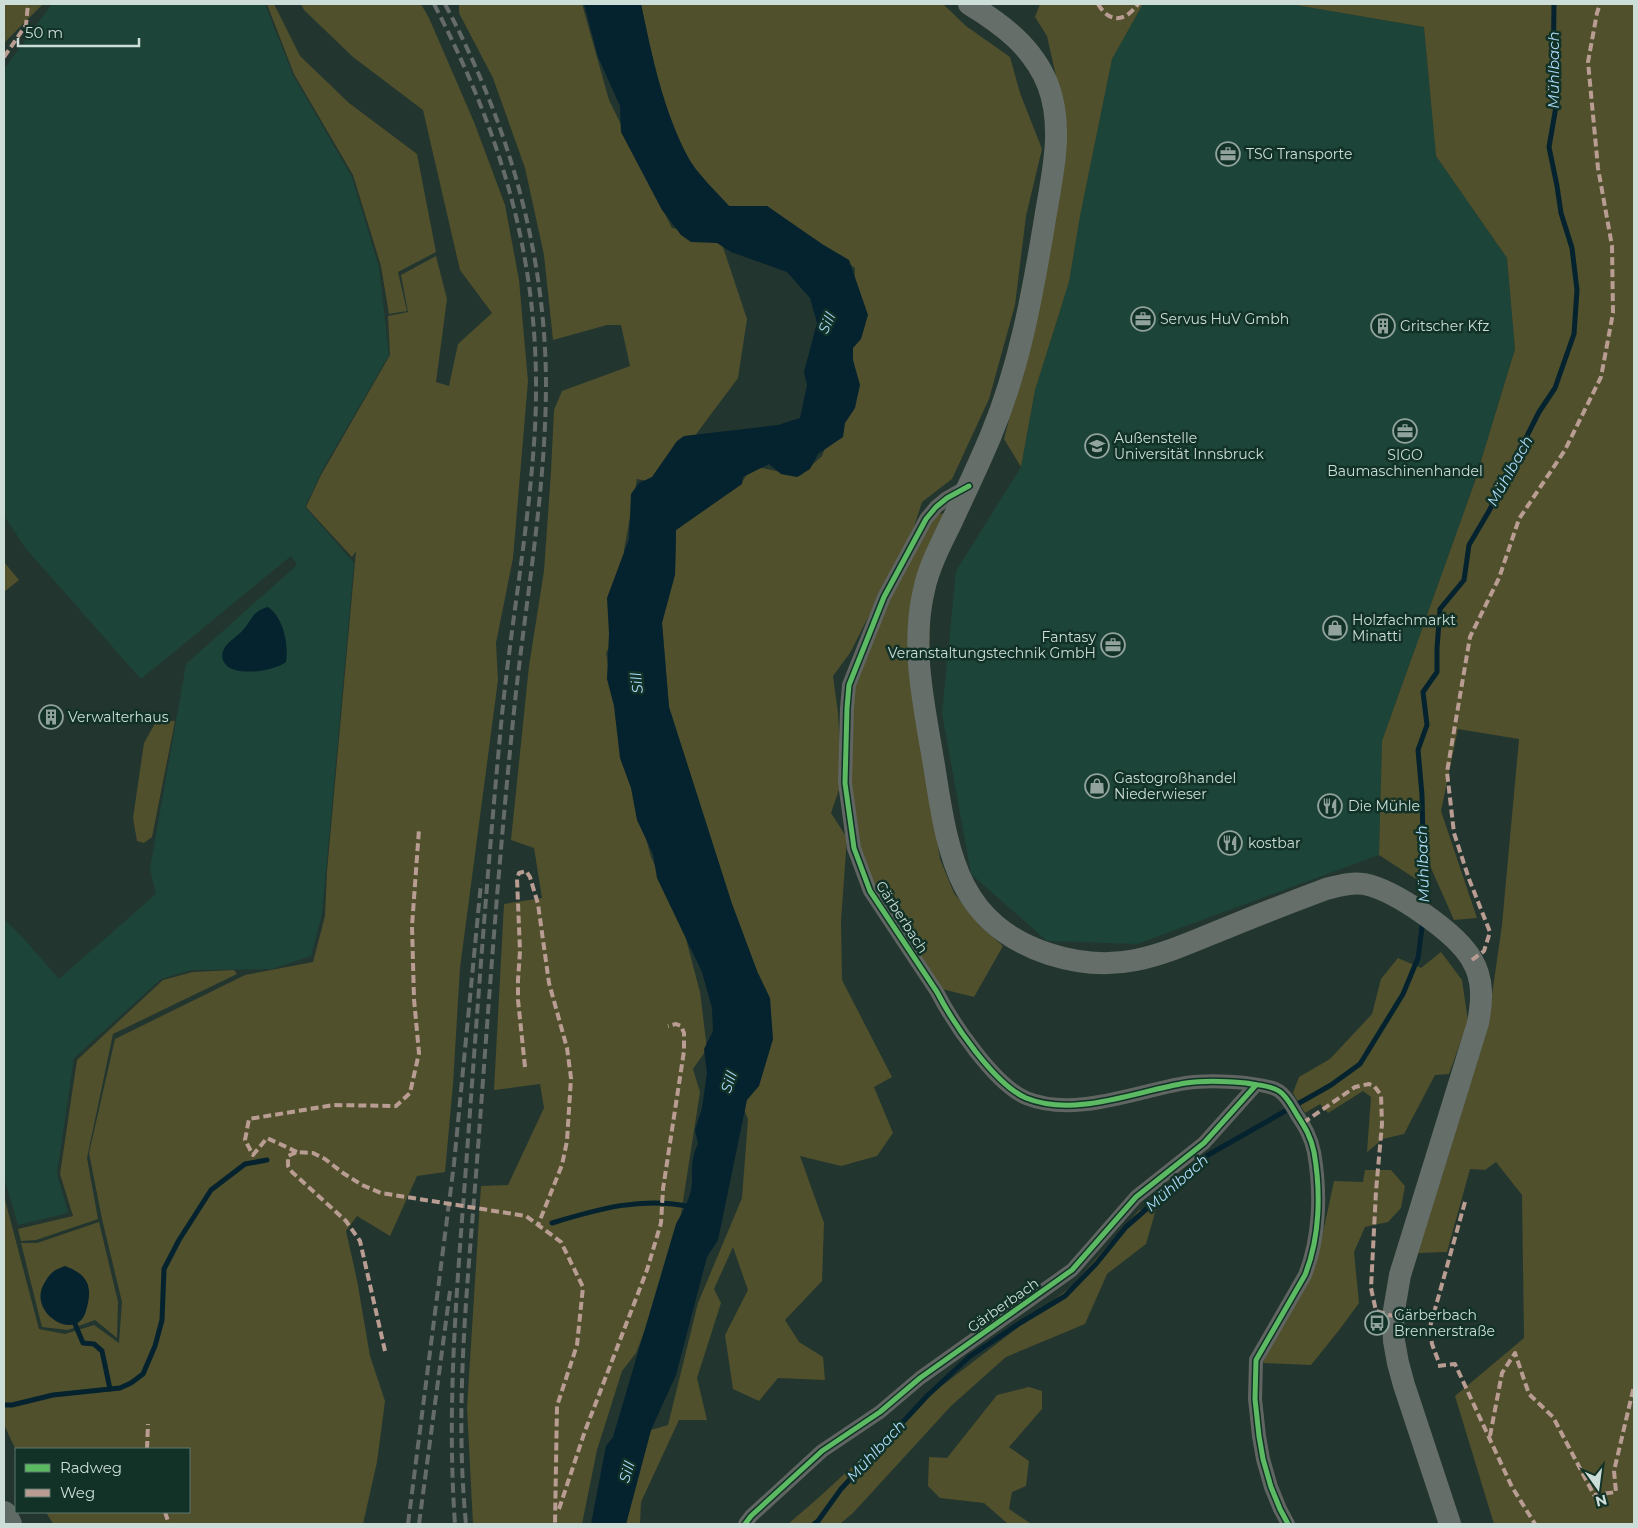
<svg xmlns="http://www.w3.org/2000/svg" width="1638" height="1528" viewBox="0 0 1638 1528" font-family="Montserrat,sans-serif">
	<rect width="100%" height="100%" fill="#23352f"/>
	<g fill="#1d4438">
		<path d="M52,4H265L293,75L352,177L379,267L389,355L323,469L305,507L354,563L322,914L311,956L272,969L191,970L161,979L74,1058L57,1173L68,1213L18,1225L4,1178V919L25,940L59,979L156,894L150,869L186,664L297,565L291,556L141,679L27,550L4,516V69Z"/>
		<path d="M1143,4H1290L1424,27L1436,156L1507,258L1515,348L1474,484L1382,741L1379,855L1137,944L1047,941L971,874L942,713L956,571L1021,467L1035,390L1069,282L1080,216L1112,59Z"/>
	</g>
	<g fill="#50502c">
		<path d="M4,4H43L4,43Z"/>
		<path d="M267,4H274L300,56L349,103L417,154L436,252L398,272L407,311L389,314L381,266L353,175L294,74Z"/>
		<path d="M301,4H421L429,18L474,122L505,205L519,280L528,381L513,558L496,643L498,680L460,968L453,1084L445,1172L417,1176L390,1236L357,1216L346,1231L357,1280L370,1356L385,1401L377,1462L363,1524H53L46,1512H189V1449L16,1450L4,1425V1196L39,1329L65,1334L94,1325L119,1343L122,1302L102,1219L89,1153L115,1039L245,975L313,962L325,916L327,871L356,551L352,557L306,507L321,475L390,355L388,316L408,312L401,275L436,256L447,299L436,382L449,386L458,344L492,313L460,270L423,110L353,57L304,10Z"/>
		<path d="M459,4H582L609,100L672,228L719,235L747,319L738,378L694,437L651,482L637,479L624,550L623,622L606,653L624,758L651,857L682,924L700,992L707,1049L693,1069L700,1092L679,1227L667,1272L636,1353L622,1371L597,1450L582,1524H473L467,1408L481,1186L508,1185L544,1108L540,1084L494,1090L504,904L542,898L534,848L511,840L529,666L544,571L551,472L554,410L562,391L630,366L621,325H607L553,340L544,255L525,168L493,78L459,13Z"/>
		<path d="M641,4H943L966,26L1010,57L1020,93L1042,149L1026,216L1015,305L989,399L952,479L922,502L914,527L850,653L833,676L838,713L842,781L831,813L847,838L841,921L842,980L892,1077L874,1087L893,1133L877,1156L841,1166L800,1156L824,1223L822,1281L785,1320L799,1342L823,1357L825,1380L778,1378L759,1401L733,1389L725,1335L748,1290L733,1247L714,1289L721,1303L697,1378L707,1420H679L641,1502L640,1524H626L651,1430L668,1425L698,1303L742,1198L748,1119L735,1087L757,971L732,904L669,707L662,623L665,578L675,575L676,530L741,484L752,466L800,476L822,456L848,387L855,268L767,206H729C717,192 697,174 689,159C663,111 652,56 641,4Z"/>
		<path d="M1040,4H1143L1112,59L1080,216L1069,282L1035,390L1021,467L1004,439L1023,365L1064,112L1047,36L1035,17Z"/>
		<path d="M1290,4H1634V1524H1494L1455,1396L1524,1338L1522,1195L1496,1162L1485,1170L1470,1169L1447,1252L1418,1253L1487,1030L1502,925L1519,739L1458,729L1441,811L1477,918L1454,920L1431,868L1419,881L1379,855L1382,741L1474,484L1515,349L1507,258L1436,156L1424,27Z"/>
		<path d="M945,513L930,542L929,786L940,859L954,893L979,925L1003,946L974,997L938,988L875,892L859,849L851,809V701L876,624L921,536L938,514Z"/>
		<path d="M4,562L19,580L4,592Z"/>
		<path d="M157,720L175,721L152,837L144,843L137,841L133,818L144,743Z"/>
		<path d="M1441,952L1462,980L1468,1021L1449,1074L1435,1075L1404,1134L1383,1139L1367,1152L1371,1097L1363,1091L1328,1113L1320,1104L1305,1113L1293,1093L1299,1077L1330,1059L1372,1014L1381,979L1398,958L1421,968Z"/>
		<path d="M234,970L237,974L113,1034L87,1158L98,1219L36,1240L21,1241L18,1229L73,1216L60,1174L77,1060L163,980L193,972Z"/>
		<path d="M1365,1170H1391L1405,1186L1401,1208L1388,1222L1365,1227L1354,1252L1359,1303L1340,1329L1311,1365L1263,1363L1276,1331L1319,1251L1334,1181L1363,1182Z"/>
		<path d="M1156,1209L1146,1244L1107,1274L1085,1324L1006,1357L951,1406L853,1513L840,1524H788L817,1499L935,1391L1072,1286L1139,1210Z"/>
		<path d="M99,1222L118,1302L117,1338L95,1320L68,1330L42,1327L21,1243H37Z"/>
		<path d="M1029,1387L1042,1391V1409L1009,1447L1029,1461L1026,1486L1012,1492L1009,1509L1030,1523L1029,1524H1008L984,1503L940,1498L928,1486L929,1457L947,1458L997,1395Z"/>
	</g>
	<g fill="#05222f">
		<path d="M584,4H641C652,56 663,111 689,159C697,173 717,193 729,206H767L822,244L849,260L868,315L861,339L853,348V360L860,385L855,408L845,423L843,437L818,454L810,469L797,477L781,474L769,464L743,477L742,484L676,530L675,575L662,623L669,707L732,904L757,971L770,998L773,1039L759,1086L747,1100L718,1240L707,1257L676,1375L651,1430L626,1524H591L606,1446L613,1437L676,1224C683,1211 691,1198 692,1183C692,1169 691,1157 698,1144L695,1130L702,1108L707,1073L704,1049L713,1031L712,1008L702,972L657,878L653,854L637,820L631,788L620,758L614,706L607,679L609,633L607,598L629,539L631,494L639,483L652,477L677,441L684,436L778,425L800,418L807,385L804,372L817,323L810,298L787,272L731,252L717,243L691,242L681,235L662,210L621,132L620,106L598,57Z"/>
		<path d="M268,607C283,617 289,644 286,662C275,671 229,679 223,660C222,657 222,652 224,649C227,642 238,636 243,630C254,618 251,612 268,607Z"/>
		<path d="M65,1266C89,1275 93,1287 86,1311C77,1344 25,1312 45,1282C51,1272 54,1270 65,1266Z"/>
	</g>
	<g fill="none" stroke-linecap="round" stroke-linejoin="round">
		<g stroke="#05222f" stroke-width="5">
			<path d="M1425,907L1427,896L1426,859L1423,840L1422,795L1418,750L1427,725L1423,692L1437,672V648L1440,609L1464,580L1469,545L1489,511L1539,412L1555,388L1574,334L1577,290L1572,248L1561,213L1557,186L1549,147L1557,101L1553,81L1554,4"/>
			<path d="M552,1223C598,1209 643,1196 691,1207"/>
			<path d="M75,1324L83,1343L94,1344L102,1351L110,1389"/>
			<path d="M4,1405H12L53,1395L120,1388L131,1383L143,1374L155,1346L162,1320L164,1269L179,1240L211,1190L245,1164L267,1160"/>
			<path d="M814,1524L818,1521L841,1489L927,1396L969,1357L1020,1323L1065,1296L1096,1264L1126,1227L1208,1155L1331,1085L1360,1064L1403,994L1418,958L1423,920"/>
		</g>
		<g stroke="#606561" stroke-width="14">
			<path d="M968,486L947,498L936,507L926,519L884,597L849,685L847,708L845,783L854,848L870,891L937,992C953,1023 994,1084 1026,1098C1075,1118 1136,1091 1186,1083C1206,1080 1225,1081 1246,1083C1256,1085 1270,1085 1279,1091C1287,1096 1292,1107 1297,1115C1305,1127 1311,1137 1314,1152C1321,1192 1320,1237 1305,1275L1256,1360L1255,1399L1259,1436L1263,1459L1271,1487L1280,1509L1288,1524"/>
			<path d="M745,1524L751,1516L822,1451L880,1412L920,1378L1072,1270L1136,1197L1204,1143L1256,1085"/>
		</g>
		<path stroke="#666e69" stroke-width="22" d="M969,4C1002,24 1033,47 1048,85C1065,130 1051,179 1044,225C1032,297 1019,368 991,435C979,464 965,493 952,521C941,544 929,566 924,590C909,652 927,717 936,778C949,860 961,925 1049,954C1077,963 1107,966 1136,960C1169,953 1201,938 1231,926C1263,913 1294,901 1326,889C1338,886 1351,882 1364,884C1395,890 1457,933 1472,960C1484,980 1482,1002 1478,1023L1400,1275L1393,1316L1394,1341L1398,1363L1404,1385L1450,1524"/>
		<path stroke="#616b65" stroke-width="26" d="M4,1514L9,1524"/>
		<g stroke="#646b68" stroke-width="4" stroke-dasharray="10 5" stroke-linecap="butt">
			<path d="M434,4C505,141 543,272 535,428C529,531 509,633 500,736C487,875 477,1014 467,1153C458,1277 446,1400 455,1524"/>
			<path d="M445,4C507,121 545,248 546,382C546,495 524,608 513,721C498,867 488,1014 477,1161C468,1282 454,1403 466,1524"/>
			<path d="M408,1524L454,1164L481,883"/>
			<path d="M419,1524L450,1291"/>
		</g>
		<g stroke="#b99d93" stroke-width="4" stroke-dasharray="8 4" stroke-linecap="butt">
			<path d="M1098,4C1110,24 1125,22 1138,4"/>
			<path d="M4,57L26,25L28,4"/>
			<path d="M1472,960L1484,951L1490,932L1469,879L1454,833L1447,772L1470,637L1499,578L1519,519L1565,450L1601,377L1613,313L1612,246L1598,168L1588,62L1597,13L1600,4"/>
			<path d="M525,1067L518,1000V980L520,951L517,879L519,873L526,871L530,877L538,904L549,983L567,1048L571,1078L567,1141L562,1165L538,1225"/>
			<path d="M1303,1123L1355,1087L1369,1084L1374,1086L1381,1095L1382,1124L1376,1191L1371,1288L1376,1311L1393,1316"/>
			<path d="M297,1152L267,1138L253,1155L245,1140L249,1119L334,1105L396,1106L410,1093L419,1053L414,999L412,926L419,829"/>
			<path d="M385,1351L360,1241L346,1221L292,1172L288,1166V1156L297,1152L313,1153L325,1159L343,1173L362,1185L381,1193L526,1216L561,1242L583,1287L577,1345L557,1406L555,1524"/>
			<path d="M1438,1360L1432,1344L1430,1327L1465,1202"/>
			<path d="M1438,1366L1455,1364L1512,1487L1535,1524"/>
			<path d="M1490,1436L1502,1373L1515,1353L1529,1394L1553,1417L1594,1495L1616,1492L1614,1471L1634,1386"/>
			<path d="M147,1449L148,1424"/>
			<path d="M559,1509L585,1431L647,1270L661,1223L663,1189L684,1051V1033L681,1026L676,1024L668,1026"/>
			<path d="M165,1512L169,1524"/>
		</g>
		<g stroke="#123228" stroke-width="8">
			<g id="cycleway">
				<path d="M969,486L947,498L936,507L926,519L884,597L849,685L847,708L845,783L854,848L870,891L937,992C953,1023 994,1084 1026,1098C1075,1118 1136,1091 1186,1083C1206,1080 1225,1081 1246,1083C1256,1085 1270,1085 1279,1091C1287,1096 1292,1107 1297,1115C1305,1127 1311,1137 1314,1152C1321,1192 1320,1237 1305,1275L1256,1360L1255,1399L1259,1436L1263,1459L1271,1487L1280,1509L1288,1524"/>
				<path d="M745,1524L751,1516L822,1451L880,1412L920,1378L1072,1270L1136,1197L1204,1143L1256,1085"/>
			</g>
		</g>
		<use href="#cycleway" stroke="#5cba63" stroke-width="5"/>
	</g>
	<defs>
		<g id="office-ring" transform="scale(1.25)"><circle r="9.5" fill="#123228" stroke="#91a39c" stroke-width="1.5"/><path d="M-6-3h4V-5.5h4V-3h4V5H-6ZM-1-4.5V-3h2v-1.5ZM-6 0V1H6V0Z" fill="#91a39c"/></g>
		<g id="building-ring" transform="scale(1.25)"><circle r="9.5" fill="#123228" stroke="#91a39c" stroke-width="1.5"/><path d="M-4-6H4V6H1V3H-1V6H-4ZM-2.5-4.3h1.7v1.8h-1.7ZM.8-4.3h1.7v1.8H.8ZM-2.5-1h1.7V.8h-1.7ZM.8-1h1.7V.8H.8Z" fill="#91a39c"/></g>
		<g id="university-ring" transform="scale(1.25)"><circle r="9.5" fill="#123228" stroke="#91a39c" stroke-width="1.5"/><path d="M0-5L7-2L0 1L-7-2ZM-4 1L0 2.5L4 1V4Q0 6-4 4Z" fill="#91a39c"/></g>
		<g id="shop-ring" transform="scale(1.25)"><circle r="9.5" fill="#123228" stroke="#91a39c" stroke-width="1.5"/><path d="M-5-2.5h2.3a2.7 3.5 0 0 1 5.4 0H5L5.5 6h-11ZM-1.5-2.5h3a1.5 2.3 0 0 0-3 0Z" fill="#91a39c"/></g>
		<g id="restaurant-ring" transform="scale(1.25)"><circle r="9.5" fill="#123228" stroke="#91a39c" stroke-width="1.5"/><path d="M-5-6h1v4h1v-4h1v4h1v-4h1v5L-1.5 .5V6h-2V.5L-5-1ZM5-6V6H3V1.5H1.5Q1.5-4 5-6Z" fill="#91a39c"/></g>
		<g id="bus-ring" transform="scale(1.25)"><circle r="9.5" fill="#123228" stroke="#91a39c" stroke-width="1.5"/><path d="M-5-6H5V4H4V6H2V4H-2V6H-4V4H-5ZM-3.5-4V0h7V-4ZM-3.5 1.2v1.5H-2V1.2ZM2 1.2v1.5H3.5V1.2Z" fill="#91a39c"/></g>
	</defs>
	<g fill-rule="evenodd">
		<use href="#office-ring" x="1228" y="154"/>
		<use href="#office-ring" x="1143" y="319"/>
		<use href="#building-ring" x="1383" y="326"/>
		<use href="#office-ring" x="1405" y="431"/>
		<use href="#university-ring" x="1097" y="446"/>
		<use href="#shop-ring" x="1335" y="628"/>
		<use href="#office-ring" x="1113" y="645"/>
		<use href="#building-ring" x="51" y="717"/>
		<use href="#shop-ring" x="1097" y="786"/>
		<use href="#restaurant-ring" x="1330" y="806"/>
		<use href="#restaurant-ring" x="1230" y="843"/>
		<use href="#bus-ring" x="1377" y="1323"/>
	</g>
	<g text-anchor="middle" stroke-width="5" stroke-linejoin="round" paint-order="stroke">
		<g font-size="14" fill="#ccded7" stroke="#123228" text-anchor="start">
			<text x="1246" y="159">TSG Transporte</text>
			<text x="1160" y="324">Servus HuV Gmbh</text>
			<text x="1400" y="331">Gritscher Kfz</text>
			<text x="1114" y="443">Außenstelle<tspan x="1114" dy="16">Universität Innsbruck</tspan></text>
			<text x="1405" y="460" text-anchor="middle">SIGO<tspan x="1405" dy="16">Baumaschinenhandel</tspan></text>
			<text x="1352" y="625">Holzfachmarkt<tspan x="1352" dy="16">Minatti</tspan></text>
			<text x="1096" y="642" text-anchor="end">Fantasy<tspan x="1096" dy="16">Veranstaltungstechnik GmbH</tspan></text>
			<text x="68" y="722">Verwalterhaus</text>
			<text x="1114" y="783">Gastogroßhandel<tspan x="1114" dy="16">Niederwieser</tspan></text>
			<text x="1348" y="811">Die Mühle</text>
			<text x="1248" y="848">kostbar</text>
			<text x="1394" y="1320">Gärberbach<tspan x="1394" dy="16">Brennerstraße</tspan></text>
		</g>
		<g font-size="14" fill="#ccded7" stroke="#123228">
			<text transform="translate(902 917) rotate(57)" y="5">Gärberbach</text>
			<text transform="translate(1003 1305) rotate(-35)" y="5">Gärberbach</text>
		</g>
		<g font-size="15" font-style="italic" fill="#addcfa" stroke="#123228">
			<text transform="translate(1554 70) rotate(-90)" y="5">Mühlbach</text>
			<text transform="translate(827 323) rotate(-65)" y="5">Sill</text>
			<text transform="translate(1510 471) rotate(-61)" y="5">Mühlbach</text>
			<text transform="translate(637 683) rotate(-96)" y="5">Sill</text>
			<text transform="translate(1423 864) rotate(-92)" y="5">Mühlbach</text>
			<text transform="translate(729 1082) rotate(-71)" y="5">Sill</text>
			<text transform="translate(1177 1183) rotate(-41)" y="5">Mühlbach</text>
			<text transform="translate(876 1451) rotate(-47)" y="5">Mühlbach</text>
			<text transform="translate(627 1472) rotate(-72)" y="5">Sill</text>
		</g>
	</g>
	<rect width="1638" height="1528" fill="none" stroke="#ccded7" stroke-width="10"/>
	<rect x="15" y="1448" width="175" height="65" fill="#123228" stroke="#5c776e"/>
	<rect x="25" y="1464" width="25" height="8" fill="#5cba63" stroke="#5c776e"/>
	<text x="60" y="1473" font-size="15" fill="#ccded7">Radweg</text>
	<rect x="25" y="1489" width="25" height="8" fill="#b99d93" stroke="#5c776e"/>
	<text x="60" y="1498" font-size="15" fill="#ccded7">Weg</text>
	<g transform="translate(1598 1488) rotate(166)" stroke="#123228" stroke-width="4" paint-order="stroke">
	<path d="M0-4L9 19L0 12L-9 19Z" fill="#ccded7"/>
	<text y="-8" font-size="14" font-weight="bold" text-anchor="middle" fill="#ccded7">N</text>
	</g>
	<path d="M18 38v8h121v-8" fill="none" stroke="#ccded7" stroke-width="2.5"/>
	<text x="25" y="38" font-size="15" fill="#ccded7" stroke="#123228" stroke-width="4" paint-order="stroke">50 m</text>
</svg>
